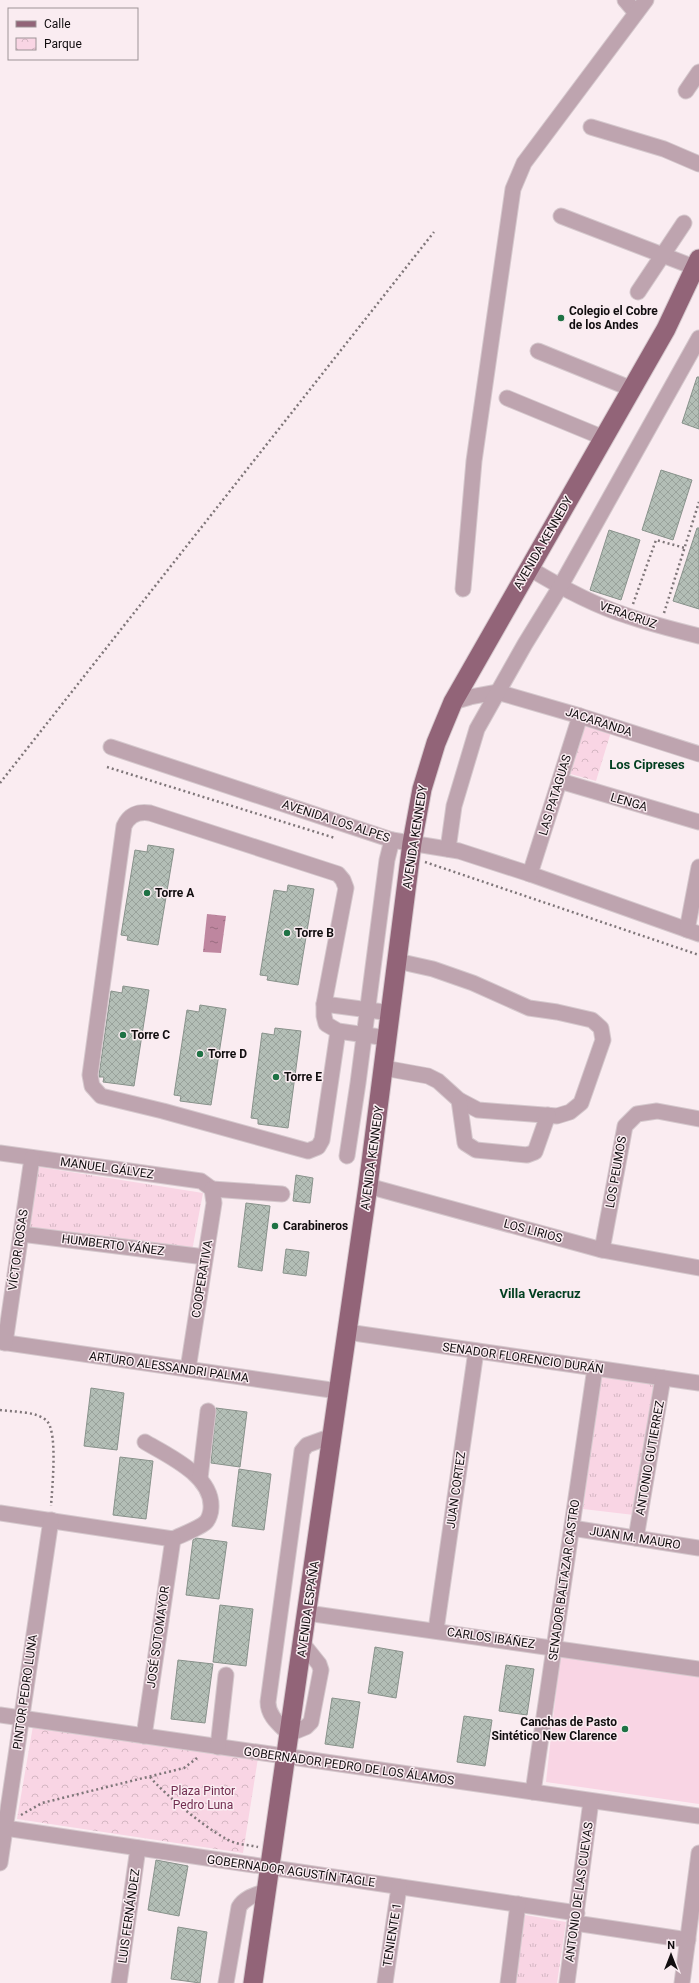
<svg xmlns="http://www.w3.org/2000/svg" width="699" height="1983" viewBox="0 0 699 1983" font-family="Roboto,sans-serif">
	<defs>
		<pattern id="grass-tufts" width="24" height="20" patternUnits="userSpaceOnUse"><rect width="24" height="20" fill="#f9d5e4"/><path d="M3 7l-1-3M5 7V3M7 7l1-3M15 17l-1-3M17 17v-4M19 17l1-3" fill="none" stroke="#d4b6c2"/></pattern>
		<pattern id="park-crowns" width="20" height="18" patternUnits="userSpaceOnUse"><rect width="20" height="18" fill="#f9d5e4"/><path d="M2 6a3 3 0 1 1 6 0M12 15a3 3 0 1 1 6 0" fill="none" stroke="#d4b6c2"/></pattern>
		<pattern id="water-ripples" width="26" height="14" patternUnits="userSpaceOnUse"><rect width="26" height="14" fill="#be869f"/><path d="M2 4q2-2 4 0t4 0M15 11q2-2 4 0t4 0" fill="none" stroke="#996c80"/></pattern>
		<pattern id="building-cross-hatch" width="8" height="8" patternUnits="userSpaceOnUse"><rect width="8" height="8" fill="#b3beb6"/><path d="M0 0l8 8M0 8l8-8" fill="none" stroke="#99a29b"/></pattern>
	</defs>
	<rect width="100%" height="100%" fill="#faecf1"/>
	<g fill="url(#grass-tufts)">
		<path d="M33,1166L203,1193L191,1256L25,1233Z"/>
		<path d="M601,1371L654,1381L634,1515L583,1509Z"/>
		<path d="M525,1915L566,1922L557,1983H514Z"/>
	</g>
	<g fill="url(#park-crowns)">
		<path d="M586,713L614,722L596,781L567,773Z"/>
		<path d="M33,1726L258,1758L243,1853L17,1819Z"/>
	</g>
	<path fill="#f9d5e4" d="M560,1656L699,1676V1804L546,1782Z"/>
	<path fill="url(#water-ripples)" d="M207,914L226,916L221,953L203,952Z"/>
	<g fill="url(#building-cross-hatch)" stroke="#88928b">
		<path d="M697,377H699V429L682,423Z"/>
		<path d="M661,470L692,480L673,540L642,530Z"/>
		<path d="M697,528H699V609L673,601Z"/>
		<path d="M609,530L640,540L621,600L590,590Z"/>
		<path d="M148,845L174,849L158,945L127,940L128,936L121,935L135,850L147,852Z"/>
		<path d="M288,885L314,889L298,985L267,980L268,976L260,975L274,890L287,892Z"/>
		<path d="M123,986L149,990L134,1086L103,1082L104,1077H99V1075L111,991L122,993Z"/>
		<path d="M200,1005L226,1009L211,1105L180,1101L181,1096L174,1095L187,1010L199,1012Z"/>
		<path d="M275,1028L301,1031L288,1128L258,1124V1119L251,1118L262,1033L274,1035Z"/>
		<path d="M296,1175L313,1178L310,1203L293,1201Z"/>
		<path d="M246,1203L270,1206L262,1271L238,1267Z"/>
		<path d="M286,1249L309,1252L306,1276L283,1273Z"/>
		<path d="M91,1388L124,1393L117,1450L84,1446Z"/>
		<path d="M216,1408L247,1412L240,1467L211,1463Z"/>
		<path d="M120,1457L153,1461L146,1519L113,1515Z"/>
		<path d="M239,1469L271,1474L264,1530L232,1526Z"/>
		<path d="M196,1538L227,1542L219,1599L186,1595L193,1540Z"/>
		<path d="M220,1605L253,1609L246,1666L213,1662Z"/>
		<path d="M375,1647L403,1652L396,1698L368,1693Z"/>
		<path d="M178,1660L213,1664L205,1723L171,1719Z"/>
		<path d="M506,1665L534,1669L527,1715L499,1711Z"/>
		<path d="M332,1698L360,1702L353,1748L325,1744Z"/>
		<path d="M464,1716L492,1720L485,1766L457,1762Z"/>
		<path d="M156,1860L188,1866L179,1916L148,1910Z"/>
		<path d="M178,1927L207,1932L200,1983L171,1979Z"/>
	</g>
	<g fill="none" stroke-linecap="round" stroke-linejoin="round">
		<g stroke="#d5c8cd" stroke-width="17">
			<g id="minor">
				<path d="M625,0L636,13"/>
				<path d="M686,91L699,72"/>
				<path d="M591,127L664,149L699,164"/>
				<path d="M561,216L699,269"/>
				<path d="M638,292L684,223"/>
				<path d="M538,351L632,389"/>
				<path d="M507,398L604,438"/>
				<path d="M529,568C560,587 593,605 628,616C651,624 675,630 699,636"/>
				<path d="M463,589L474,461L513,189L524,163L646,0"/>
				<path d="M453,702L470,697L497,692L580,716L699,754"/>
				<path d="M111,747L392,840L459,851L530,874L699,934"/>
				<path d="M560,781L699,822"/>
				<path d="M448,849L454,806L477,729L525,644L560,587L699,338"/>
				<path d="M530,874L580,716"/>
				<path d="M687,930L699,867"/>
				<path d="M324,1004L391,1013"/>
				<path d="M338,1031L322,1140L318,1147L308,1151L163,1111L101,1096L92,1086L90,1075L124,826C129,815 138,811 150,813L338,874L343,880L346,888L324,1004V1016L326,1024L338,1031L387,1038"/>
				<path d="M384,1068L428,1076L438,1081L459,1100L478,1110L557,1116L570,1112L581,1103L603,1040L601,1028L592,1020L557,1012L529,1008L473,983L433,969L397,961"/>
				<path d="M459,1100L465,1143L476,1150L527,1155L535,1152L548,1115"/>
				<path d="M0,1153L201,1181L212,1189"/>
				<path d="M347,1156L358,1083L387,860L392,840"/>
				<path d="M368,1186L602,1250L699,1268"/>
				<path d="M212,1189L282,1194"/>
				<path d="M21,1234L205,1257"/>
				<path d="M602,1250L625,1126L637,1114L657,1111L699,1119"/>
				<path d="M347,1332L699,1383"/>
				<path d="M0,1342L338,1391"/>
				<path d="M5,1343L32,1158"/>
				<path d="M188,1369L214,1203L212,1189"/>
				<path d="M145,1442C169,1456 213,1476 211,1508C211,1512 209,1519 206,1522C200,1528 181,1535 173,1539"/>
				<path d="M200,1478L208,1411"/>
				<path d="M0,1513L173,1539"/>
				<path d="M572,1528L699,1548"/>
				<path d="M636,1538L663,1378"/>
				<path d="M307,1613L699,1669"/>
				<path d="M436,1630L476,1351"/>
				<path d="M303,1644L319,1664L321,1670L311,1722L306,1727L289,1734C279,1724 268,1716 268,1702L302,1451L307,1445L332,1436"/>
				<path d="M0,1715L699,1816"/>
				<path d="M144,1736L173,1539"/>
				<path d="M218,1747L226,1675"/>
				<path d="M533,1792L595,1368"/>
				<path d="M5,1828L577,1913"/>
				<path d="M0,1863L51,1520"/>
				<path d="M575,1923L688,1940"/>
				<path d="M119,1983L138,1848"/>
				<path d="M226,1983L239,1907C245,1897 256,1895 266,1891"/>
				<path d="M385,1983L399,1887"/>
				<path d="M508,1983L518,1904"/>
				<path d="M567,1983L591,1801"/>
				<path d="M682,1983L699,1853"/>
			</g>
		</g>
		<g stroke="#d5c8cd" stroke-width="21">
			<path id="major" d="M253,1983L368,1186L412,843L422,789L436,743L453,702L666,329L699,259"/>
		</g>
		<g stroke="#7f7679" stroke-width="2.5" stroke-dasharray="2 3" stroke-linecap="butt">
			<path d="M633,604L656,540L685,548"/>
			<path d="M664,613L699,502"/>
			<path d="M107,767L335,838"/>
			<path d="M0,783L434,232"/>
			<path d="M425,862L699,955"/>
			<path d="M0,1410C13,1412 37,1411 47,1421C58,1433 52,1489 51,1506"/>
			<path d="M150,1777C164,1794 215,1837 236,1843C243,1845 250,1845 258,1847"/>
			<path d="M21,1815L42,1803L184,1768L197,1758"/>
		</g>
		<use href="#minor" stroke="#bea4af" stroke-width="15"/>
		<use href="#major" stroke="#926478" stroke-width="19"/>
	</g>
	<g fill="#1e7244" stroke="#faecf1" stroke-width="1.5">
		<circle cx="561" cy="318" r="4"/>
		<circle cx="147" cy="893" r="4"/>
		<circle cx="287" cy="933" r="4"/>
		<circle cx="123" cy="1035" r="4"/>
		<circle cx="200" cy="1054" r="4"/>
		<circle cx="276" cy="1077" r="4"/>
		<circle cx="275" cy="1226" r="4"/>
		<circle cx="625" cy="1729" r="4"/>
	</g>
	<g text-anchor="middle" stroke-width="3" stroke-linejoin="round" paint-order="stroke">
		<g font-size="12" font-weight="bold" fill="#110d0f" stroke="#faecf1" text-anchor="start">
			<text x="569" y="315">Colegio el Cobre<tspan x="569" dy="14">de los Andes</tspan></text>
			<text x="155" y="897">Torre A</text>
			<text x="295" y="937">Torre B</text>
			<text x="131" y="1039">Torre C</text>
			<text x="208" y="1058">Torre D</text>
			<text x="284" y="1081">Torre E</text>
			<text x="283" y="1230">Carabineros</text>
			<text x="617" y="1726" text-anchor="end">Canchas de Pasto<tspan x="617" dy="14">Sintético New Clarence</tspan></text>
		</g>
		<g font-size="12" fill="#110d0f" stroke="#faecf1">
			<text transform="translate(543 543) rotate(-60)" y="4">AVENIDA KENNEDY</text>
			<text transform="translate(628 615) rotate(19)" y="4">VERACRUZ</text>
			<text transform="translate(599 722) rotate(18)" y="4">JACARANDA</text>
			<text transform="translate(555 795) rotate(-73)" y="4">LAS PATAGUAS</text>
			<text transform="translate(629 802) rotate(16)" y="4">LENGA</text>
			<text transform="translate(336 821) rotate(18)" y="4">AVENIDA LOS ALPES</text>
			<text transform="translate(415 837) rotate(-81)" y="4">AVENIDA KENNEDY</text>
			<text transform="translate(372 1158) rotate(-82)" y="4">AVENIDA KENNEDY</text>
			<text transform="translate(107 1168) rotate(8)" y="4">MANUEL GÁLVEZ</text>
			<text transform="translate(616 1172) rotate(-80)" y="4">LOS PEUMOS</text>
			<text transform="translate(533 1231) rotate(15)" y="4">LOS LIRIOS</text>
			<text transform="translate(113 1245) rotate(7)" y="4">HUMBERTO YÁÑEZ</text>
			<text transform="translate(18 1250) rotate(-82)" y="4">VÍCTOR ROSAS</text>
			<text transform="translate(202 1279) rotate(-81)" y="4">COOPERATIVA</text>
			<text transform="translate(523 1358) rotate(8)" y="4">SENADOR FLORENCIO DURÁN</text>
			<text transform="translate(169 1367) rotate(8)" y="4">ARTURO ALESSANDRI PALMA</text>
			<text transform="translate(650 1458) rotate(-80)" y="4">ANTONIO GUTIERREZ</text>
			<text transform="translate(456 1490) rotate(-82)" y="4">JUAN CORTEZ</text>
			<text transform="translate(635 1538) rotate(9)" y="4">JUAN M. MAURO</text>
			<text transform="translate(564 1580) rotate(-82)" y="4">SENADOR BALTAZAR CASTRO</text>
			<text transform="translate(308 1609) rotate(-82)" y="4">AVENIDA ESPAÑA</text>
			<text transform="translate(158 1637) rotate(-82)" y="4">JOSÉ SOTOMAYOR</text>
			<text transform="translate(491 1638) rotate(8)" y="4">CARLOS IBÁÑEZ</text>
			<text transform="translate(25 1692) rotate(-82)" y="4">PINTOR PEDRO LUNA</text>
			<text transform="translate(349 1766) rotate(8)" y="4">GOBERNADOR PEDRO DE LOS ÁLAMOS</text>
			<text transform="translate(291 1871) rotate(8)" y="4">GOBERNADOR AGUSTÍN TAGLE</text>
			<text transform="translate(579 1892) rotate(-82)" y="4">ANTONIO DE LAS CUEVAS</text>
			<text transform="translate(129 1916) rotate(-82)" y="4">LUIS FERNÁNDEZ</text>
			<text transform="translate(392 1935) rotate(-81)" y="4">TENIENTE 1</text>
		</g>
		<g font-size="12" fill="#712c4f" stroke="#faecf1">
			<text x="203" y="1795">Plaza Pintor<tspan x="203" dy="14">Pedro Luna</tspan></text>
		</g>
		<g font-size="13" font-weight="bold" fill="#003e1f" stroke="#faecf1">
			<text x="647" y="769">Los Cipreses</text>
			<text x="540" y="1298">Villa Veracruz</text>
		</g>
	</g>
	<rect x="8" y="8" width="130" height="52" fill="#faecf1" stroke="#9d9397"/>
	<rect x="16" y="21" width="20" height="6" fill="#926478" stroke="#9d9397"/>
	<text x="44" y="28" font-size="12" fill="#110d0f">Calle</text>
	<rect x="16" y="38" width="20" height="12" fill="url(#park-crowns)" stroke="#9d9397"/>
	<text x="44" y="48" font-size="12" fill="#110d0f">Parque</text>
	<g transform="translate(671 1955)" stroke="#faecf1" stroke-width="3" paint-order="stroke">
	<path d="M0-3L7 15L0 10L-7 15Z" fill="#110d0f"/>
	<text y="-6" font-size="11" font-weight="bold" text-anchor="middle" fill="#110d0f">N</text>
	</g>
</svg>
